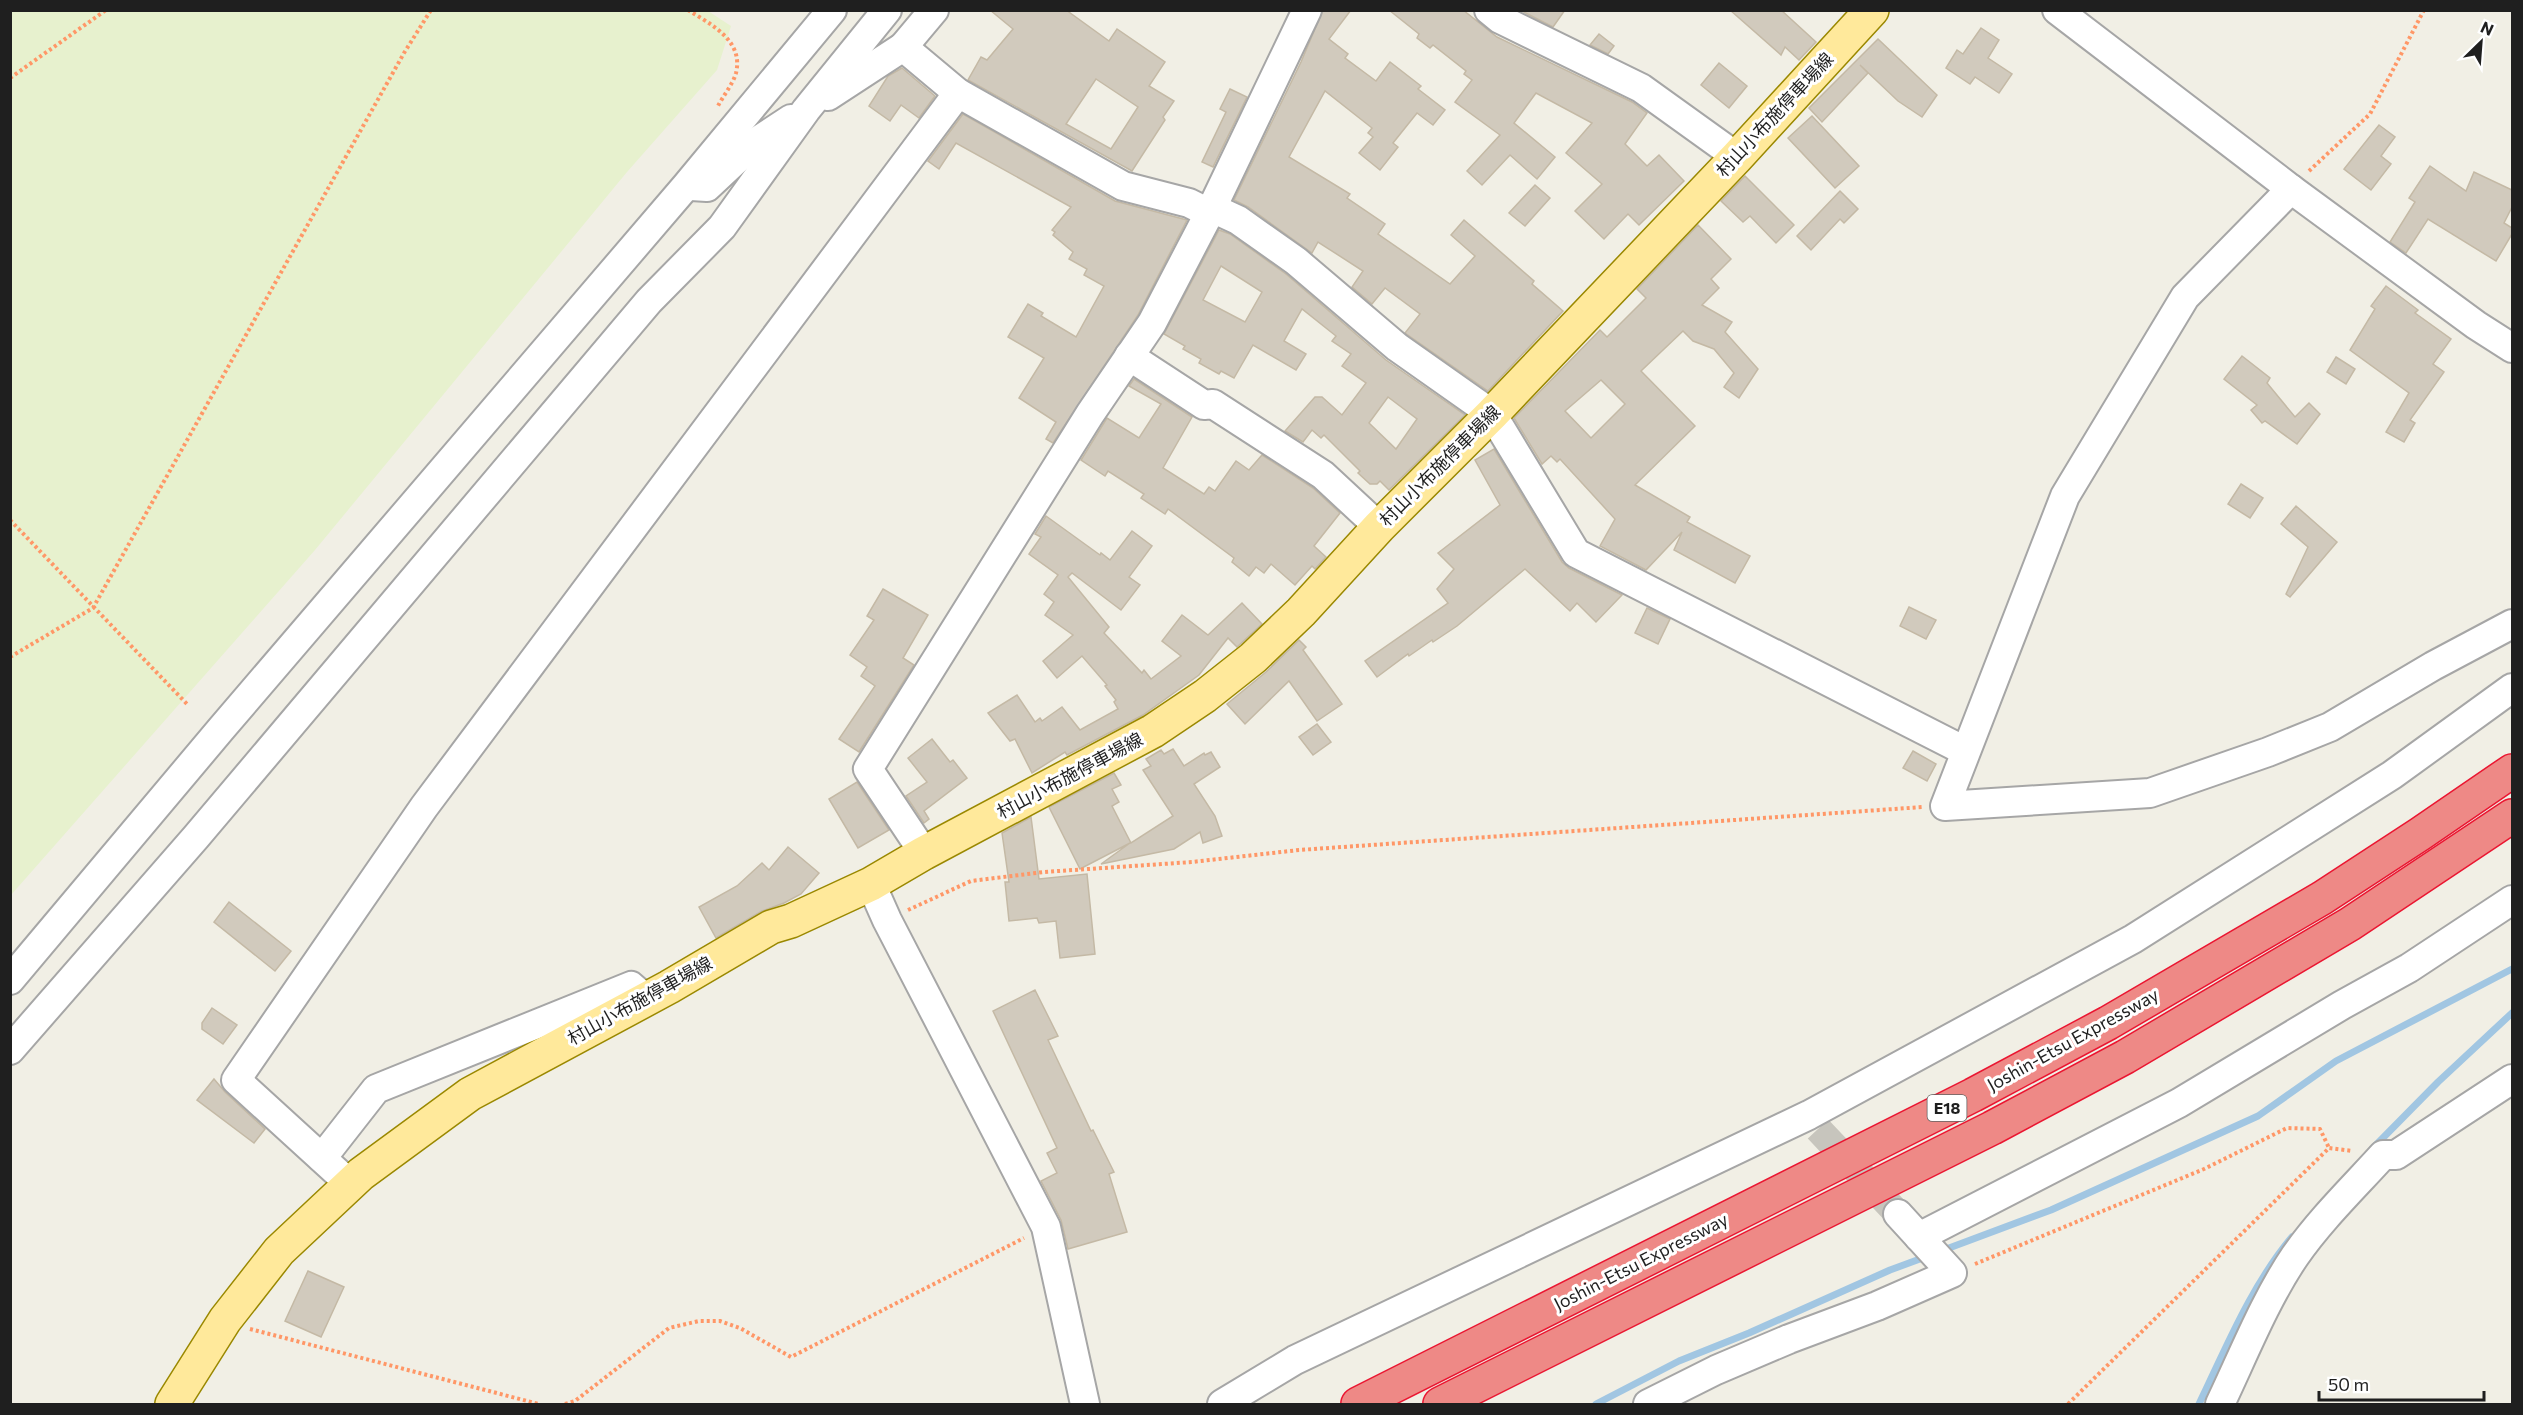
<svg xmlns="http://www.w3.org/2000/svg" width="2523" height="1415" viewBox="0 0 2523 1415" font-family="Commissioner,'Noto Sans JP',sans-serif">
	<rect width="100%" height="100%" fill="#f1efe5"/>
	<path fill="#e7f1ce" d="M708,11L731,26L717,70L627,172L315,550L11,895V11Z"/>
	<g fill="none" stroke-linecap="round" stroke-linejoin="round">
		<g stroke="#a1c6e2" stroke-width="7">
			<path d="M2372,1149L2438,1082L2512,1013"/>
			<path d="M1941,1251L2051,1210L2258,1116L2336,1061L2512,969"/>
			<path d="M1596,1404L1679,1361L1749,1333L1890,1270L1928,1256"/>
			<path d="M2199,1404C2226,1348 2251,1286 2292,1237"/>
		</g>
	</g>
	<g fill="#d1cabd" stroke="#c4b9a5" stroke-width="1.5" fill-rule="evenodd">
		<path d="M990,10H1066L1109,41L1117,29L1165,62L1149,86L1174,101L1163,117L1165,120L1132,171L968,80L981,57L987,60L1013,29ZM1096,79L1138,107L1111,149L1066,124Z"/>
		<path d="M1323,10H1351L1329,39L1348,54L1345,58L1376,81L1390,62L1421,86L1418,89L1445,110L1433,125L1417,113L1393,143L1398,147L1380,170L1359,153L1373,137L1368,133L1372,128L1325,91L1289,157L1350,194L1347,198L1385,224L1378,234L1450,284L1475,256L1451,235L1464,220L1534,281L1532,284L1563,311L1488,391L1405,333L1420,314L1385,288L1372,304L1352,287L1363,271L1318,242L1312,253L1248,207L1234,200L1301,62Z"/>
		<path d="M1389,10H1463L1497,37L1632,102L1647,113L1625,144L1647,166L1659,155L1684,181L1639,225L1628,214L1604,239L1575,211L1602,184L1566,153L1592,123L1536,93L1514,123L1555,157L1537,179L1510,155L1482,185L1467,171L1500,135L1455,102L1472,80L1464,74L1466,71L1433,45L1430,48L1417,38L1419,34Z"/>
		<path d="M1520,10H1565L1553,27Z"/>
		<path d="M1730,10H1781L1816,42L1799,60L1785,47L1781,55Z"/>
		<path d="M1981,28L1999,40L1988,58L2012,74L1999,93L1975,77L1970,84L1946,68L1957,50L1963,54Z"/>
		<path d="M1599,34L1614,46L1608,54L1590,45Z"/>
		<path d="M1878,39L1937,95L1922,117L1898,101L1860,65L1868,73L1822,122L1809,108Z"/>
		<path d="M1719,63L1747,86L1729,108L1701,85Z"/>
		<path d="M902,68L935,96L919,118L901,105L890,121L869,106L888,76Z"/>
		<path d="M1230,89L1247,97L1213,167L1202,162L1226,112L1220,109Z"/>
		<path d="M963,114L1115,201L1187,220L1138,315L1053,443L1046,439L1056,422L1019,398L1044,358L1008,337L1028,304L1043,313L1041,316L1076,337L1104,286L1084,275L1087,269L1069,259L1073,252L1053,235L1055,232L1052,230L1071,207L956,143L939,169L928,161Z"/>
		<path d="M1812,116L1859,166L1835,188L1788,138Z"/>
		<path d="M2379,125L2395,137L2381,156L2391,164L2371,190L2344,169Z"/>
		<path d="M2430,166L2466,191L2474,172L2512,190V207L2504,223L2512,228V234L2496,261L2428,219L2406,253L2390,242L2415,202L2409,198Z"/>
		<path d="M1745,176L1794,225L1776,243L1750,216L1743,222L1721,201Z"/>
		<path d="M1535,185L1550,198L1525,226L1509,213Z"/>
		<path d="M1840,191L1858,209L1844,223L1840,219L1811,250L1797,236Z"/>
		<path d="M1698,225L1731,259L1711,279L1719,288L1702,305L1732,322L1725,332L1758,369L1739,398L1724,387L1734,373L1714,349L1693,341L1683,331L1641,371L1695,426L1635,485L1690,517L1687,522L1750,556L1735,583L1674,550L1682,532L1646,570L1600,546L1615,519L1560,459L1557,462L1551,456L1542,464L1514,418L1600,330L1607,337L1646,298L1637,289ZM1601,380L1625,404L1591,438L1565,411Z"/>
		<path d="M1219,230L1230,234L1286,274L1386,360L1465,415L1389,490L1380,481L1377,484H1370L1358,473L1360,471L1324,435L1321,438L1312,430L1303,442L1285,431L1315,397H1322L1342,415L1366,383L1342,366L1351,354L1332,341L1336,336L1302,309L1284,341L1306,354L1296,370L1253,345L1234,378L1221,371L1219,374L1199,363L1201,359L1183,349L1185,346L1164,334ZM1221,266L1262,292L1245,322L1203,300ZM1388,397L1417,419L1396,449L1369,423Z"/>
		<path d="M2386,286L2418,310L2415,313L2451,339L2433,364L2444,372L2410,420L2415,423L2404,442L2386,432L2409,393L2350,350L2375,309L2371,306Z"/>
		<path d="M2242,356L2270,378L2267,383L2295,417L2309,403L2320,414L2297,444L2265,421L2262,423L2251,410L2257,405L2224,379Z"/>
		<path d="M2336,357L2355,369L2346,384L2327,372Z"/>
		<path d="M1134,379L1192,417L1163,468L1204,494L1209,487L1215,491L1236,461L1249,470L1262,455L1313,488L1340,513L1314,546L1326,557L1315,569L1312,566L1295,585L1271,564L1264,573L1256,567L1249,576L1232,562L1234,558L1168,509L1165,514L1141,498L1144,494L1108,471L1105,476L1081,460L1107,418L1139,438L1161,404L1129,386Z"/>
		<path d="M1494,449L1562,562L1569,568L1622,595L1596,622L1577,603L1570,611L1525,569L1457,626L1433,642L1432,640L1409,656L1408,654L1377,677L1365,661L1448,603L1437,589L1454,569L1438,553L1500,505L1475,460Z"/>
		<path d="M2241,484L2263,498L2250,518L2228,504Z"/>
		<path d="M2296,506L2337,542L2290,597L2286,594L2308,547L2281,524Z"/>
		<path d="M1046,516L1100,555L1101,553L1110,560L1132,531L1152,546L1129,577L1140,585L1121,610L1072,573L1068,577L1109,627L1104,633L1142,673L1144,670L1151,679L1181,656L1162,641L1182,615L1208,635L1242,603L1262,624L1237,647L1228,638L1199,675L1143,715L1067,755L1065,752L1032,773L1015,739L1010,741L988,713L1017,695L1035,722L1040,718L1042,721L1062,707L1080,730L1118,709L1114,702L1116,700L1105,686L1107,685L1082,656L1057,678L1043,661L1073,635L1045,615L1054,602L1044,594L1058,575L1029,554L1041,537L1035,534Z"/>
		<path d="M883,589L928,615L903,658L914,665L859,752L839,739L875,686L861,676L867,667L850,655L874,620L867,616Z"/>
		<path d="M1909,607L1936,620L1926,639L1900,626Z"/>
		<path d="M1647,608L1670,619L1658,644L1635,633Z"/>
		<path d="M1299,640L1306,647L1303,650L1342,704L1317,721L1289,681L1245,724L1227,704L1266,672Z"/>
		<path d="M1317,724L1331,742L1313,755L1299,737Z"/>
		<path d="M932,739L950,762L953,760L967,778L924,811L929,819L924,823L906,796L927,782L908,758Z"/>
		<path d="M1173,749L1184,766L1204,753L1205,755L1211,752L1220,767L1194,784L1215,816L1222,836L1203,843L1200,832L1174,849L1101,864L1130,843L1080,869L1049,807L1114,773L1121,785L1112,789L1119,802L1112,806L1131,843L1173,816L1143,770L1151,766L1146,759L1161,750L1164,754Z"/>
		<path d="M1913,751L1936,764L1927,781L1903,768Z"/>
		<path d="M857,782L889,830L858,848L829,799Z"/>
		<path d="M1031,817L1039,879L1087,874L1095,954L1060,958L1056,921L1039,923L1037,918L1009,921L1005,882H1009L1002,833Z"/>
		<path d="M788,847L819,873L801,894L784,903L762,911L716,938L699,907L737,886L762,863L769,870Z"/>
		<path d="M229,902L291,951L275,971L214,922Z"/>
		<path d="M1035,990L1058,1036L1048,1040L1091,1131L1093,1130L1114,1172L1109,1174L1127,1232L1068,1249L1061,1220L1041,1181L1057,1173L1047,1153L1057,1148L993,1011Z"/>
		<path d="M212,1008L237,1025L223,1044L202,1029V1023Z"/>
		<path d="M214,1079L225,1092L265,1129L254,1143L197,1100Z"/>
		<path d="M308,1271L344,1287L321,1337L285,1321Z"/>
	</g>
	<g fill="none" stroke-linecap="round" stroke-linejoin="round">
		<path stroke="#c7c5bd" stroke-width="28" stroke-dasharray="28 14" stroke-linecap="butt" d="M1818,1129L1898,1214"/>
		<g stroke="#a6a6a6" stroke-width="32">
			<g id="minor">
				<path d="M1489,10L1500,19L1641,88L1737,157"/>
				<path d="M2057,10L2291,189L2476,325L2512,348"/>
				<path d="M903,47L934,10"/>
				<path d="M828,96L903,47L958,93L1123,186L1189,203L1209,213"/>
				<path d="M691,186L707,187L753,144L791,119"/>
				<path d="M2291,189L2185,297L2065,496L1945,806L2150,793L2268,752L2330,727L2433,666L2512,624"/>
				<path d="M1212,208L1238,220L1296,261L1397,347L1492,414L1576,553L1965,751"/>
				<path d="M1129,356L1204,405L1213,404L1323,475L1379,527"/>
				<path d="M924,853L868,769L1090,414L1152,323L1212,208L1307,10"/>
				<path d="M871,884L887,920L1046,1227L1085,1404"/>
				<path d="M10,980L221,729L686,186L832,10"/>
				<path d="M10,1050L196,837L649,301L722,227L806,110L887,10"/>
				<path d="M322,1158L376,1089L631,986L646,999"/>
				<path d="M350,1184L236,1080L424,807L958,93"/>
				<path d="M1919,1237L2179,1103L2342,1005L2409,968L2512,900"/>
				<path d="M1222,1404L1295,1360L1809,1115L2133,939L2392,775L2512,688"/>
				<path d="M1648,1404L1716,1370L1789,1339L1877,1306L1952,1273L1898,1214"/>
				<path d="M2220,1404C2243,1356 2265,1300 2295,1256C2320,1220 2353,1188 2383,1155H2396L2512,1079"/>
			</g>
		</g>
		<g stroke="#9a8800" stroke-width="36">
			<path id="major" d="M172,1404L225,1320L279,1251L361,1174L470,1094L669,987L771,927L791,921L871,884L924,853L1153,731L1205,696L1253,658L1301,612L1379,527L1492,414L1737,157L1872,10"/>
		</g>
		<g stroke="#ea1631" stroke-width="36">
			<g id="highway">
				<path d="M1358,1404L1973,1095L2108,1023L2322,898L2420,834L2512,771"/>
				<path d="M1440,1404L1992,1128L2125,1057L2350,924L2512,816"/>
			</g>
		</g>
		<g stroke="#ff9767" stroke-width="4" stroke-dasharray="3 3" stroke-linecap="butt">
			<path d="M688,10C710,24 744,40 736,73C733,84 723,96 718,106"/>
			<path d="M10,78L106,10"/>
			<path d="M2309,171L2370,114L2424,10"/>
			<path d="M10,520L187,704"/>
			<path d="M10,657L93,608L404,53L431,10"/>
			<path d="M908,910L971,881L1044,872L1192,862L1299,850L1923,807"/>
			<path d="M1975,1264L2204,1169L2287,1128L2320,1129L2329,1148"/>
			<path d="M250,1329L539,1404"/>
			<path d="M565,1404L575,1401L669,1328L699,1321H720L740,1328L791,1357L1024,1238"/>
			<path d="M2068,1404L2329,1148L2353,1151"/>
		</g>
		<use href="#minor" stroke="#fff" stroke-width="28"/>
		<use href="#major" stroke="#ffe99b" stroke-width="33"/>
		<use href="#highway" stroke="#ee8986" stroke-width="33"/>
	</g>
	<g text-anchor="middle" stroke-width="6" stroke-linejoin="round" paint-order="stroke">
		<rect fill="#fff" stroke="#626262" stroke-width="1.5" x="1927.5" y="1095" width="39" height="26" rx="4.5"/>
		<g font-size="16" font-weight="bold" fill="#1f1f1f">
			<text x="1947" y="1114">E18</text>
		</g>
		<g font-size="18" fill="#1f1f1f" stroke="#fff">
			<text transform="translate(1775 115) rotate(-47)" y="6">村山小布施停車場線</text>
			<text transform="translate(1440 466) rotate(-45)" y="6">村山小布施停車場線</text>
			<text transform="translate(1070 776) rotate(-28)" y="6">村山小布施停車場線</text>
			<text transform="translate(640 1001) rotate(-29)" y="6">村山小布施停車場線</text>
			<text transform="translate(2073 1040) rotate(-29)" y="6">Joshin-Etsu Expressway</text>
			<text transform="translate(1641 1262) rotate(-27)" y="6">Joshin-Etsu Expressway</text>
		</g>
	</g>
	<rect width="2523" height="1415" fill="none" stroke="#1f1f1f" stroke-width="24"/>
	<g transform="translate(2481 42) rotate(25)" stroke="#ffffff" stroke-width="4.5" paint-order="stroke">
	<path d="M0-4.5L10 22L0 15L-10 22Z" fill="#1f1f1f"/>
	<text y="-9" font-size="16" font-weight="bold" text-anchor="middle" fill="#1f1f1f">N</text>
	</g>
	<path d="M2319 1391v9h165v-9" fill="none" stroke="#1f1f1f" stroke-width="3"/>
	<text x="2328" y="1391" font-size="18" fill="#1f1f1f" stroke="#ffffff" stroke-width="4.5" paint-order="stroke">50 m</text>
</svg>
